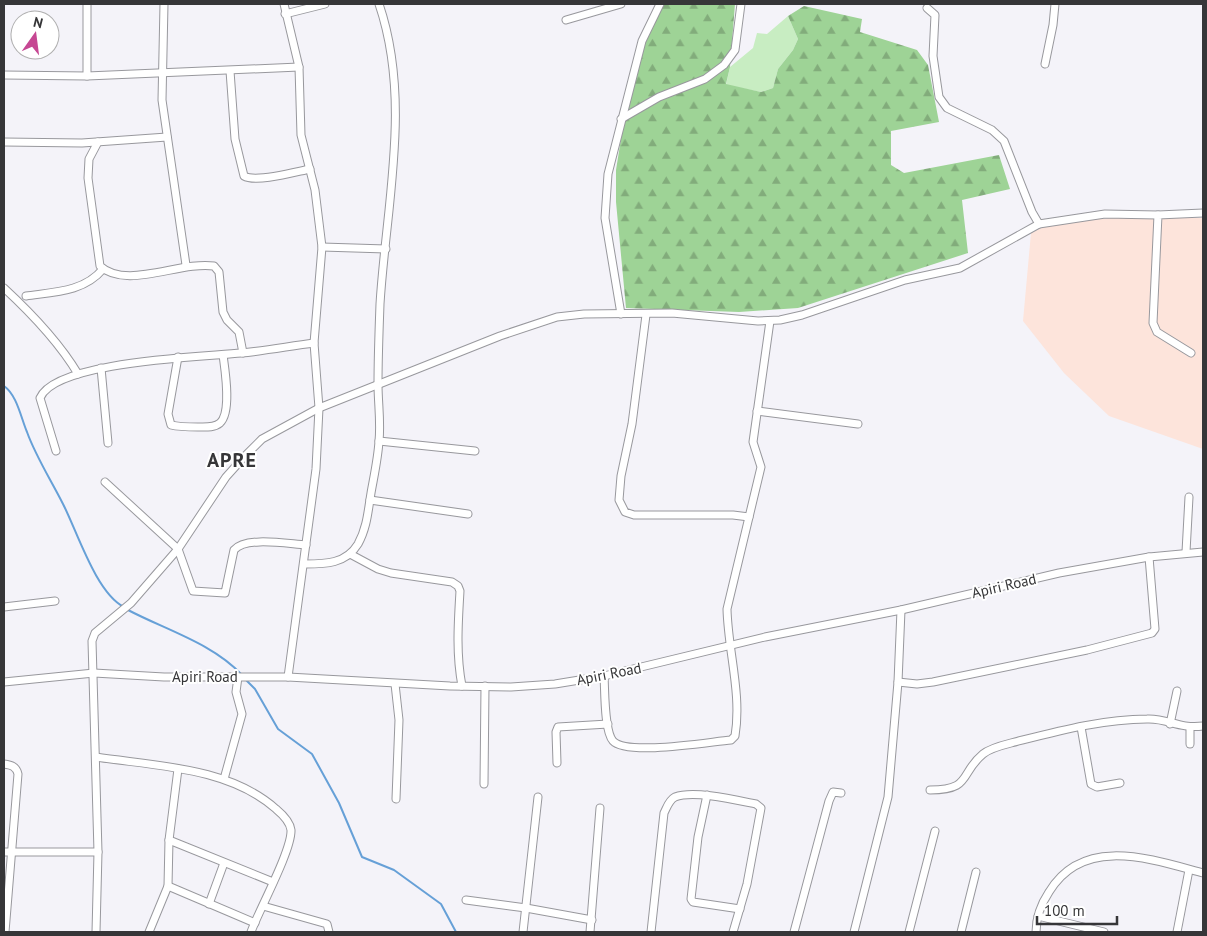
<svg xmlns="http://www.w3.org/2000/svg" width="1207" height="936" viewBox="0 0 1207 936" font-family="'PT Sans',sans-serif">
	<defs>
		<pattern id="forest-firs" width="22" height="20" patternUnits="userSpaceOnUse" patternTransform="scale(1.25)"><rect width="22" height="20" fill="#9ed396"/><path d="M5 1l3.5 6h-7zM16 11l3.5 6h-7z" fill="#82ac7b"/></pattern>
	</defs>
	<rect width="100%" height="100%" fill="#f4f3f9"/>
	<path fill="#fde4db" d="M1111,218H1203V449L1109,416L1064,373L1023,321L1031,233L1054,222Z"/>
	<path fill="#c8edc2" d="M788,16L798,39L793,50L778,69L773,88L761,92L726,85L730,67L753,48L757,33L767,34Z"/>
	<path fill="url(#forest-firs)" d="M663,4H735L730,67L726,84L761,92L773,88L778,69L793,50L798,39L788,16L804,6L862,19L860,32L917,50L928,65L939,122L891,131V165L904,173L999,155L1010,189L962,200L968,253L798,308L739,312L626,308L616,202V170L628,95L638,54Z"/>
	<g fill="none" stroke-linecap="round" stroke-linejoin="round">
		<g stroke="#66a0d7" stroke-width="2">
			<path d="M4,386C17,395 21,418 27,432C36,457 51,480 63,504C77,531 96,593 124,607"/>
			<path d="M128,610C166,630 212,643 242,675"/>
			<path d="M245,679L255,689L278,729L312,754L339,803L362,857L394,870L441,904L456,932"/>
		</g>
		<g stroke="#98989d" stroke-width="9">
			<g id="minor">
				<path d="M164,4L162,100L186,265"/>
				<path d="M284,4L299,67L301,135L315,190L322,247L314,343L319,408L316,469L288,677"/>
				<path d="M927,8L935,15L933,56L939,97L947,108L992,130L1004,141L1032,212L1039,224L1105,214L1158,215"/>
				<path d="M285,14L325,4"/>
				<path d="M566,20L621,4"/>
				<path d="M1045,64L1053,25L1055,4"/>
				<path d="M230,71L235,139L244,176C256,183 295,172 310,169"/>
				<path d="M4,75L87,76L299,67"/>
				<path d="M87,76V4"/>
				<path d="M621,119L659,97L705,79L724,65L735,50L741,4"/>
				<path d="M4,142L82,143L167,137"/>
				<path d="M98,142L89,159L88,178L100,266C126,290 180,261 214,266L219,272L223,312L227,320L239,332L243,353"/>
				<path d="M322,247L386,249"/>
				<path d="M4,288C31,313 59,342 78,374"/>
				<path d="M26,296C54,292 84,292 103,269"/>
				<path d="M621,314L605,218L608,174L642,41L660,4"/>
				<path d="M646,315L632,424L621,476L619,500L625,512L634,515H733L749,517"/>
				<path d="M1191,353L1157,332L1153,323L1158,215L1203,213"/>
				<path d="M178,357L168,414L171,425C179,427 189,427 198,427C205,427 214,428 220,423C232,412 225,370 223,355"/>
				<path d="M101,368L108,443"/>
				<path d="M757,411L858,424"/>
				<path d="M379,441L475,451"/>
				<path d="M56,451L40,398C55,361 203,357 241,353C265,351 290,346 314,343"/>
				<path d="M105,482L178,549L193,591L225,593L234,550C246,536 288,544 306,545"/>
				<path d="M370,500L468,514"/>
				<path d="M1186,552L1189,497"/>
				<path d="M350,554L378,569L391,573L452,582L458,586L460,591C458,624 456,654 462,686"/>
				<path d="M305,564C325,564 346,564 358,544C367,528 368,511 371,493C374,476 378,458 379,441C381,422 378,403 378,384C378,358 379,331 380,304C386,205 412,101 379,4"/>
				<path d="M4,607L55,601"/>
				<path d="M604,676C605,690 604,731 613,741C627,756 708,742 731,740L735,736C742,694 728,651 727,609L761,467L753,442L770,321"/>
				<path d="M4,682L94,673L164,677H288L450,686L511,687L555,684L604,676L765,637L901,610L1059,573L1149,557L1203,552"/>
				<path d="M898,682L917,684L933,682L1087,650L1152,633L1155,629L1149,557"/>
				<path d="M395,684L399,720L396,799"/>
				<path d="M1170,724L1177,691"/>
				<path d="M1081,727L1091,784L1097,787L1120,783"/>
				<path d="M1190,728V744"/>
				<path d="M96,757C155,766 229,767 276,809C282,814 290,822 291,830C292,850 259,910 251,932"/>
				<path d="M557,763L556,732L558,727L608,724"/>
				<path d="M4,764C11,765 16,766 18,774L5,932"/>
				<path d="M224,779L242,714L236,692L238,677"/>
				<path d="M484,784L485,686"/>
				<path d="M930,790C972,790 959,774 983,754C989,749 1003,745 1011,743C1055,732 1102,719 1147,719C1168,718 1178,729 1203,726"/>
				<path d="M707,795L698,837L691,899L693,902L740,909"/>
				<path d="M169,840L273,882"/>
				<path d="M4,852H98"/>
				<path d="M168,886L255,923"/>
				<path d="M466,900L526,908L592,920"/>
				<path d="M209,904L224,863"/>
				<path d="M263,906L327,924L329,932"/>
				<path d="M1038,916L1104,932"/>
				<path d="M96,932L98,852L92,641L95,633L131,603L178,549L226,477L244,457L262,439L319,408L500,336L557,317L584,314L672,313L758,321L780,320L802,315L905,280L960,268L1039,224"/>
				<path d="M149,932L168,886L169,840L178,769"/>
				<path d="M523,932L538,797"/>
				<path d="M590,932L600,808"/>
				<path d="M651,932L664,813C667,807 669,800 675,797C694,790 736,800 756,804L761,808L747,884L733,932"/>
				<path d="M794,932L829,801L833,792L841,793"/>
				<path d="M854,932L888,797L898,682L901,610"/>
				<path d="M909,932L935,831"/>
				<path d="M961,932L976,872"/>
				<path d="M1036,932C1036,918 1041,904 1049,892C1083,835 1151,859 1203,873"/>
				<path d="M1177,932L1189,870"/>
			</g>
		</g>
		<use href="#minor" stroke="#fff" stroke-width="7"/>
	</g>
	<g text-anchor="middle" stroke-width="4" stroke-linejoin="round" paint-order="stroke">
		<g font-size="15" fill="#363638" stroke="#fff">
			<text transform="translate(1004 586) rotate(-13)" y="5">Apiri Road</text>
			<text transform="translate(609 674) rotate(-11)" y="5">Apiri Road</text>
			<text x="205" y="682">Apiri Road</text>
		</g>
		<g font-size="20" font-weight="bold" letter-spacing="1" fill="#363638" stroke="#fff">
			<text x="232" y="467">APRE</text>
		</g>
	</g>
	<rect width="1207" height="936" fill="none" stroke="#363638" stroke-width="10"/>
	<g transform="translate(35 35) rotate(14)"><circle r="24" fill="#ffffff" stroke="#afafaf"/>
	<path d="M0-4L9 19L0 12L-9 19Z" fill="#c64793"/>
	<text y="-8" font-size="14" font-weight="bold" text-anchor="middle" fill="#363638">N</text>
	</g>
	<path d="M1037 916v8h80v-8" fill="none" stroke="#363638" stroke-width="2.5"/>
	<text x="1044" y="916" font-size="15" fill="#363638" stroke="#ffffff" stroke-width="4" paint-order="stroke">100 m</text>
</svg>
